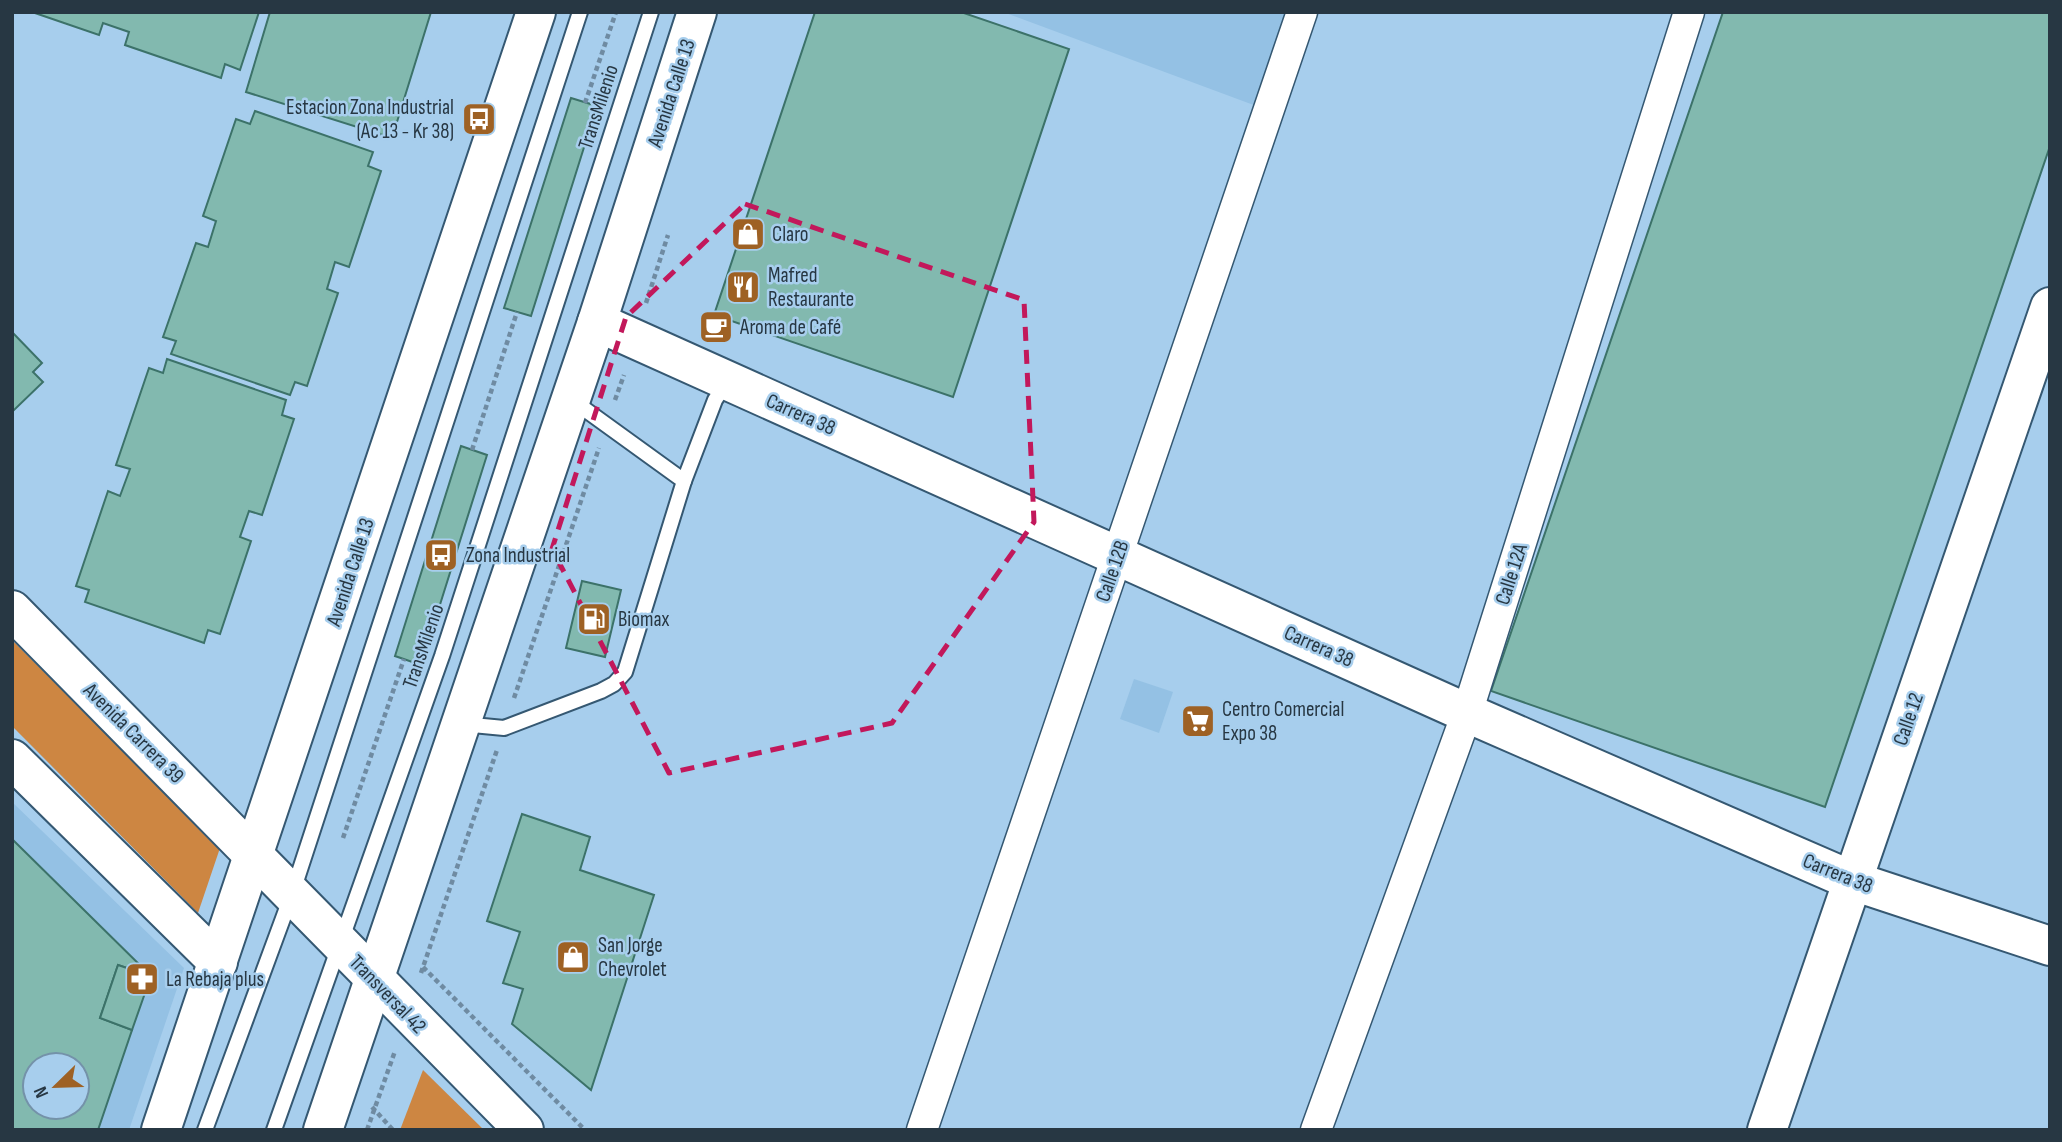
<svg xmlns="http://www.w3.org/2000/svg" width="2062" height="1142" viewBox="0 0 2062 1142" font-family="'Sofia Sans Condensed',sans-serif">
	<rect width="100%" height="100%" fill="#a7ceed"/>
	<g fill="#94c1e4" fill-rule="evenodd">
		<path d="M1003,12H1291L1259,107Z"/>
		<path d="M1134,679L1173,692L1159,733L1120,719Z"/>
		<path d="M12,802L184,968L129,1130H12ZM35,1065H77V1107H35Z"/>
	</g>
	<g fill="#cd8642">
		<path d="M12,640L220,848L198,913L12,726Z"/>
		<path d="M423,1070L484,1130H400Z"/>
	</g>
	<g fill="#82b9af" stroke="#3c7269" stroke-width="2" fill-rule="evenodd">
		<path d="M32,12H259L240,70L225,64L221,78L125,45L129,32L103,23L99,35Z"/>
		<path d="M270,12H431L392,138L246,92Z"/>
		<path d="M815,12H961L1069,49L953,397L714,315Z"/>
		<path d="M1723,12H2050V146L1825,807L1491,691Z"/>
		<path d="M571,98L597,106L531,316L504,308Z"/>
		<path d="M255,111L373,152L368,166L381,171L349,267L335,262L327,289L338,293L307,386L295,382L290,395L171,354L176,341L163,337L196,243L208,247L216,221L203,216L236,119L250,124Z"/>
		<path d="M12,332L42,363L33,372L43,382L12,412Z"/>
		<path d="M167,359L286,400L282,415L294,419L262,515L249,511L240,537L251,541L220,634L208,630L204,643L85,602L89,590L76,586L108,491L120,496L130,469L116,465L149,368L163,373Z"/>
		<path d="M461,446L487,455L421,665L395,656Z"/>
		<path d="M582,581L621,590L605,657L566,648Z"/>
		<path d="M522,814L590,837L580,870L654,895L591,1090L512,1024L523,989L503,983L520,932L487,921Z"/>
		<path d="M12,839L151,976L118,965L100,1018L132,1030L98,1130H12ZM35,1065H77V1107H35Z"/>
		<path d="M118,965L151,976L132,1030L100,1018Z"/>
	</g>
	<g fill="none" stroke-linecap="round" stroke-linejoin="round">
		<g stroke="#355872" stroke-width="18">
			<g id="lane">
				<path d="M684,481L715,400L726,383"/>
				<path d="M462,724L504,728L601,691L614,684L625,672L684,481L572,400"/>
				<path d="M205,1130L292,894L580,12"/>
				<path d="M274,1130L442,656L651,12"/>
			</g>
		</g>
		<g stroke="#355872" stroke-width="33">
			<g id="street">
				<path d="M922,1130L1302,12"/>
				<path d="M1316,1130L1467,713L1689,12"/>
			</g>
		</g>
		<g stroke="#355872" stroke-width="42">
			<g id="secondary">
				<path d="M597,322L1467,713L1853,881L2050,946"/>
				<path d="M12,610L524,1130"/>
				<path d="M12,759L218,962"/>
				<path d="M1767,1130L2050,307"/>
			</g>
		</g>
		<g stroke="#355872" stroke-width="42">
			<g id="primary">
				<path d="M161,1130L536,12"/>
				<path d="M323,1130L597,322L697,12"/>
			</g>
		</g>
		<g stroke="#6f8ba2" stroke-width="4.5" stroke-dasharray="5 3.5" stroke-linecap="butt">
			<path d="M585,103L616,12"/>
			<path d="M646,303L668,235"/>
			<path d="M615,400L624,375"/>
			<path d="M472,450L517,312"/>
			<path d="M514,698L599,448"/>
			<path d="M343,838L404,659"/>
			<path d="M423,967L585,1130"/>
			<path d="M421,973L497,750"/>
			<path d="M372,1107L393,1130"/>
			<path d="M367,1130L395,1051"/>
		</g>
		<use href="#lane" stroke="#fff" stroke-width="14"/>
		<use href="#street" stroke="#fff" stroke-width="30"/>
		<use href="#secondary" stroke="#fff" stroke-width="38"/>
		<use href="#primary" stroke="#fff" stroke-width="38"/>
	</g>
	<path fill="none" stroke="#c2185b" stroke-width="5" stroke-dasharray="14 9" stroke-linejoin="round" d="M745,204L1024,300L1034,522L892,723L669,773L552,549L626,317Z"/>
	<defs>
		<g id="bus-square" transform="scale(1.75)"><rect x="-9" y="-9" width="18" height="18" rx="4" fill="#9e6124" stroke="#a7ceed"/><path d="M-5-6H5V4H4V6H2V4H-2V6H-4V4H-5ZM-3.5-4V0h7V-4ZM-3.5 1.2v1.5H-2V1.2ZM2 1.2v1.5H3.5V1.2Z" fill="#fff"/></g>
		<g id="shop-square" transform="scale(1.75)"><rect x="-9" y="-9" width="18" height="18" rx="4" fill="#9e6124" stroke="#a7ceed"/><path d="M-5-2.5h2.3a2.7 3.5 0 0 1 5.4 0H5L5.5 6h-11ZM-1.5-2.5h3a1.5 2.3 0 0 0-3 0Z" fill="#fff"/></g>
		<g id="restaurant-square" transform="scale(1.75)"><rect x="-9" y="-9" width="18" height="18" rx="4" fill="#9e6124" stroke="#a7ceed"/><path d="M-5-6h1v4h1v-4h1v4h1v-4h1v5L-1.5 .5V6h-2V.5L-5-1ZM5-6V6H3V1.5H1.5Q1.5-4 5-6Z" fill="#fff"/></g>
		<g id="cafe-square" transform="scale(1.75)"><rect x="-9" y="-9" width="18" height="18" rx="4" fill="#9e6124" stroke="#a7ceed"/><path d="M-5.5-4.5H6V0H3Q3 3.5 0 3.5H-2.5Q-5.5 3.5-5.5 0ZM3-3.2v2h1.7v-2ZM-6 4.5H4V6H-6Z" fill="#fff"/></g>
		<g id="fuel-square" transform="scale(1.75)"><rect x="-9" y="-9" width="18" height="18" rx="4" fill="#9e6124" stroke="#a7ceed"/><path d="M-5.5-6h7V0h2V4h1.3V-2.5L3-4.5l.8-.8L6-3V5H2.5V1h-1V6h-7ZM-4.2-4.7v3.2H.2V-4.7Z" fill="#fff"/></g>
		<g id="supermarket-square" transform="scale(1.75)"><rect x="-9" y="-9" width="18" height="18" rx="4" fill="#9e6124" stroke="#a7ceed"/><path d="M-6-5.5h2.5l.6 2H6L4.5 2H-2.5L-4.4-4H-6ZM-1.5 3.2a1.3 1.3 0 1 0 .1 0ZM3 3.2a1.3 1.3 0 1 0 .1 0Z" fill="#fff"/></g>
		<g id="pharmacy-square" transform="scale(1.75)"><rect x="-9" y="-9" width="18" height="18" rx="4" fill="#9e6124" stroke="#a7ceed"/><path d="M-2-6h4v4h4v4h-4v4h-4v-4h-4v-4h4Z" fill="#fff"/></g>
	</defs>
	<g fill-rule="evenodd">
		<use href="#bus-square" x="479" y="119"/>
		<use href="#shop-square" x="748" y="234"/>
		<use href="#restaurant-square" x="743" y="287"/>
		<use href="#cafe-square" x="716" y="327"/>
		<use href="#bus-square" x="441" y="555"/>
		<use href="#fuel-square" x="594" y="619"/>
		<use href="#supermarket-square" x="1198" y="721"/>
		<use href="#shop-square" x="573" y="957"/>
		<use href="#pharmacy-square" x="142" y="979"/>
	</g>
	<g text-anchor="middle" stroke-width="5" stroke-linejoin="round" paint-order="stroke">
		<g font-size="21" fill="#273743" stroke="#a7ceed">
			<text transform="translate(671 93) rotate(-72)" y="7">Avenida Calle 13</text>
			<text transform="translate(598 107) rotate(-72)" y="7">TransMilenio</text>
			<text transform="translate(801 414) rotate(24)" y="7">Carrera 38</text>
			<text transform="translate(1112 571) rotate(-71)" y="7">Calle 12B</text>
			<text transform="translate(350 572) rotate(-72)" y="7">Avenida Calle 13</text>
			<text transform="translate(1511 574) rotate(-72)" y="7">Calle 12A</text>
			<text transform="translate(423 646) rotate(-71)" y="7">TransMilenio</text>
			<text transform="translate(1319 646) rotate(24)" y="7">Carrera 38</text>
			<text transform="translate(1908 719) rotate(-71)" y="7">Calle 12</text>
			<text transform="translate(134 733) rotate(45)" y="7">Avenida Carrera 39</text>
			<text transform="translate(1838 873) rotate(22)" y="7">Carrera 38</text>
			<text transform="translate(388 994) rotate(46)" y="7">Transversal 42</text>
		</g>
		<g font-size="21" fill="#273743" stroke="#a7ceed" text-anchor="start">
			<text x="454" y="114" text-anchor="end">Estacion Zona Industrial<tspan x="454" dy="24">(Ac 13 - Kr 38)</tspan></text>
			<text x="772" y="241">Claro</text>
			<text x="768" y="282">Mafred<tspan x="768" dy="24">Restaurante</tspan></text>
			<text x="740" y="334">Aroma de Café</text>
			<text x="466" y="562">Zona Industrial</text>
			<text x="618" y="626">Biomax</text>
			<text x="1222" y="716">Centro Comercial<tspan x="1222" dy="24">Expo 38</tspan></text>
			<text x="598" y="952">San Jorge<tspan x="598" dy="24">Chevrolet</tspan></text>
			<text x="166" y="986">La Rebaja plus</text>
		</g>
	</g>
	<rect width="2062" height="1142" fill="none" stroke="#273743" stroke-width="28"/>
	<g transform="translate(56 1086) rotate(247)"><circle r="33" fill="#a7ceed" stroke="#7492a9" stroke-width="2"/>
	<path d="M0-5L12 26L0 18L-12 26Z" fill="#9e6124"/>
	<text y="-10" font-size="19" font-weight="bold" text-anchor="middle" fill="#273743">N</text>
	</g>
</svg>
